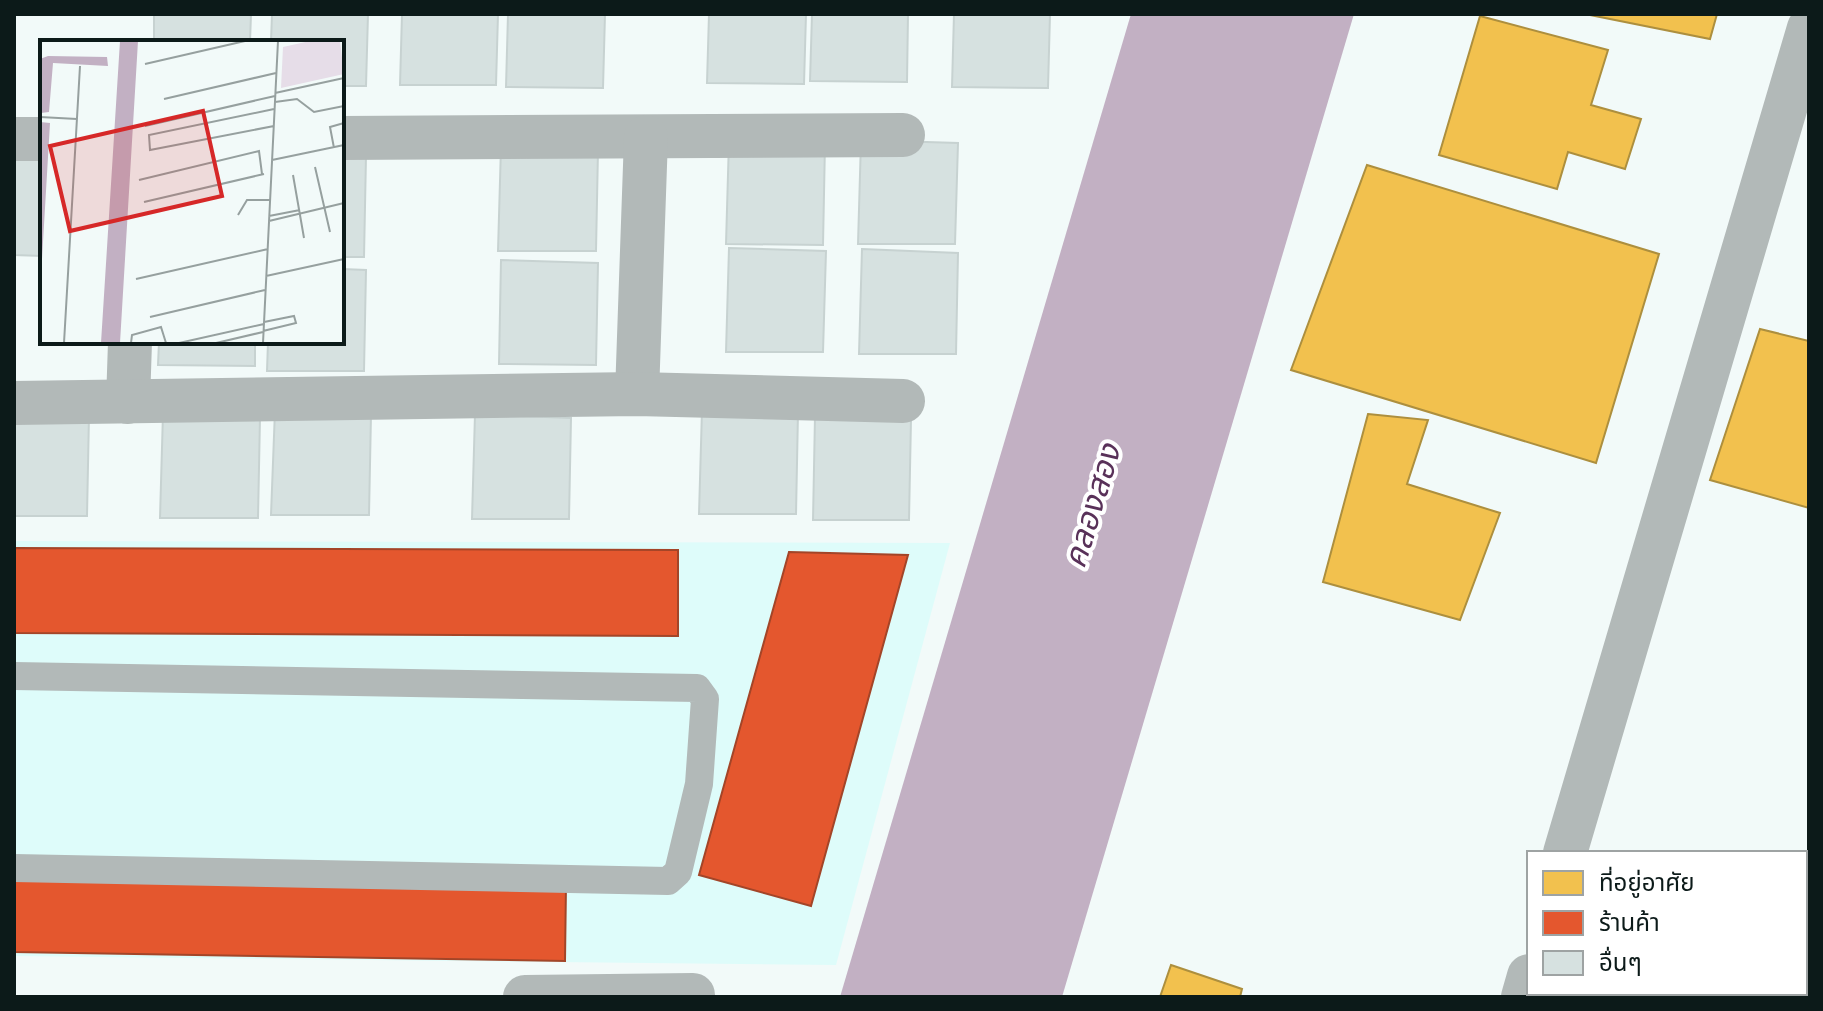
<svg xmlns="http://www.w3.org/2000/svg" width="1823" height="1011" viewBox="0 0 1823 1011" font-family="'Alegreya Sans','Noto Sans Thai',sans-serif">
	<rect width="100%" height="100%" fill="#f2faf9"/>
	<path fill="#defcfa" d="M14,541L950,543L836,965L14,956Z"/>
	<path fill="#c2b0c3" d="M1131,14H1354L1062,997H840Z"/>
	<g fill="#f2c14e" stroke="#ad8f3e" stroke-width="2">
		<path d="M1585,14H1717L1710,39Z"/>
		<path d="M1480,16L1608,50L1591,105L1641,119L1625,169L1568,152L1557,189L1439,155Z"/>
		<path d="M1367,165L1659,254L1596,463L1291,370Z"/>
		<path d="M1760,329L1809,341V508L1710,480Z"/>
		<path d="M1368,414L1428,420L1407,484L1500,513L1460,620L1323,582Z"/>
		<path d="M1171,965L1242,989L1240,997H1160Z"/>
	</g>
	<g fill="#e4572e" stroke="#a34528" stroke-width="2">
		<path d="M14,548L678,550V636L14,633Z"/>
		<path d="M789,552L908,555L811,906L699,875Z"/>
		<path d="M14,875L566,884L565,961L14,952Z"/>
	</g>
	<g fill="#d6e1e0" stroke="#c7d2d1" stroke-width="2">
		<path d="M154,14H251L250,42H154Z"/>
		<path d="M272,14H368L366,86H342V42H271Z"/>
		<path d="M402,14H498L496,85H400Z"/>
		<path d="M508,14H605L603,88L506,87Z"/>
		<path d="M709,14H806L804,84L707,83Z"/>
		<path d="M812,14H908L907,82L810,81Z"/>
		<path d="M954,14H1050L1048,88L952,87Z"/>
		<path d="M729,140L825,143L823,245L726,244Z"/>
		<path d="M861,140L958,143L955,244H858Z"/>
		<path d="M501,146L598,150L596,251H498Z"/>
		<path d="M14,155H42V256L14,255Z"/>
		<path d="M342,155L366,156L364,257H342Z"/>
		<path d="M729,248L826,251L823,352H726Z"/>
		<path d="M862,249L958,253L956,354H859Z"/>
		<path d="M501,260L598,263L596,365L499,364Z"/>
		<path d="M342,269L366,270L364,371H267L268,342H342Z"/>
		<path d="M159,342H255V366L158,365Z"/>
		<path d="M275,410L371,414L369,515H271Z"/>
		<path d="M702,410L798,412L796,514H699Z"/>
		<path d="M14,412L89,415L87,516H14Z"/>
		<path d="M163,413L260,417L258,518H160Z"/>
		<path d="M475,414L571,418L569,519H472Z"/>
		<path d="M815,416L911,419L909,520H813Z"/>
	</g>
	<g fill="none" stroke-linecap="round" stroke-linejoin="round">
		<path stroke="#b2b9b8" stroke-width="28" d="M14,676L697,688L705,699L699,784L678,872L668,881L14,868"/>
		<g stroke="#b2b9b8" stroke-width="44">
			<path d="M342,138L903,135"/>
			<path d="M14,139H42"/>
			<path d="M637,394L646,137"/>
			<path d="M128,402L130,342"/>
			<path d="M14,403L637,394L903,401"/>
			<path d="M1565,853L1809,28"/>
			<path d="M525,997L693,995"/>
			<path d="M1523,997L1529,976"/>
		</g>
	</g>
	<g text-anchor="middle" stroke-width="8" stroke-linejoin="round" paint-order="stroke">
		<g font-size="32" font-style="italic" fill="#593159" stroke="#fff">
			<text transform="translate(1092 506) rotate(-73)" y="11">คลองสอง</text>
		</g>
	</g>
	<g transform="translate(40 40)">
		<rect width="304" height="304" fill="#f2faf9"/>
		<path d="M270,1H300L304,34L241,48L243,7Z" fill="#e6dde8"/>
		<path d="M80,1H98L80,303H61ZM8,16L67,17L68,26L13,23L9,72L1,73L0,19ZM0,82L10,83L0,253Z" fill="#c2b0c3"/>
		<path fill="none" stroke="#96a09f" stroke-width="2" d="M105,24L205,1M235,53L304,38M124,59L236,33M235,62L257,59L274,72L304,66M0,77L37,79M105,86L235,56M234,86L110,110L109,95L234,69M294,108L290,87L304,83M232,120L304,105M275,127L290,192M253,135L264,198M99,140L219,111L222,134M104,162L224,134M198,175L207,160H230M229,176L260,170M229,181L304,163M226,236L304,219M96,239L228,209M110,277L225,250M223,291L256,283L254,276L224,282M24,303L40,26M91,303L92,295L121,287L126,303M139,303L224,284M176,303L223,292M223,303L238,1"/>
		<path fill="#d62828" fill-opacity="0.15" stroke="#d62828" stroke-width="4" d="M163,71L182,156L30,191L10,106Z"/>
		<rect width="304" height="304" fill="none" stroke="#0c1a19" stroke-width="4"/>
	</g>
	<rect width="1823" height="1011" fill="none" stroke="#0c1a19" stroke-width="32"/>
	<rect x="1527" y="851" width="280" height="144" fill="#ffffff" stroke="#9ea3a3" stroke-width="2"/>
	<rect x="1543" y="871" width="40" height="24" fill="#f2c14e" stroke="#9ea3a3" stroke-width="2"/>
	<text x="1599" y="891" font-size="24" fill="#0c1a19">ที่อยู่อาศัย</text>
	<rect x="1543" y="911" width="40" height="24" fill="#e4572e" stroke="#9ea3a3" stroke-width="2"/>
	<text x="1599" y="931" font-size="24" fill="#0c1a19">ร้านค้า</text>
	<rect x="1543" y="951" width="40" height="24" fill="#d6e1e0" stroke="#9ea3a3" stroke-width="2"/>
	<text x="1599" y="971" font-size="24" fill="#0c1a19">อื่นๆ</text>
</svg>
